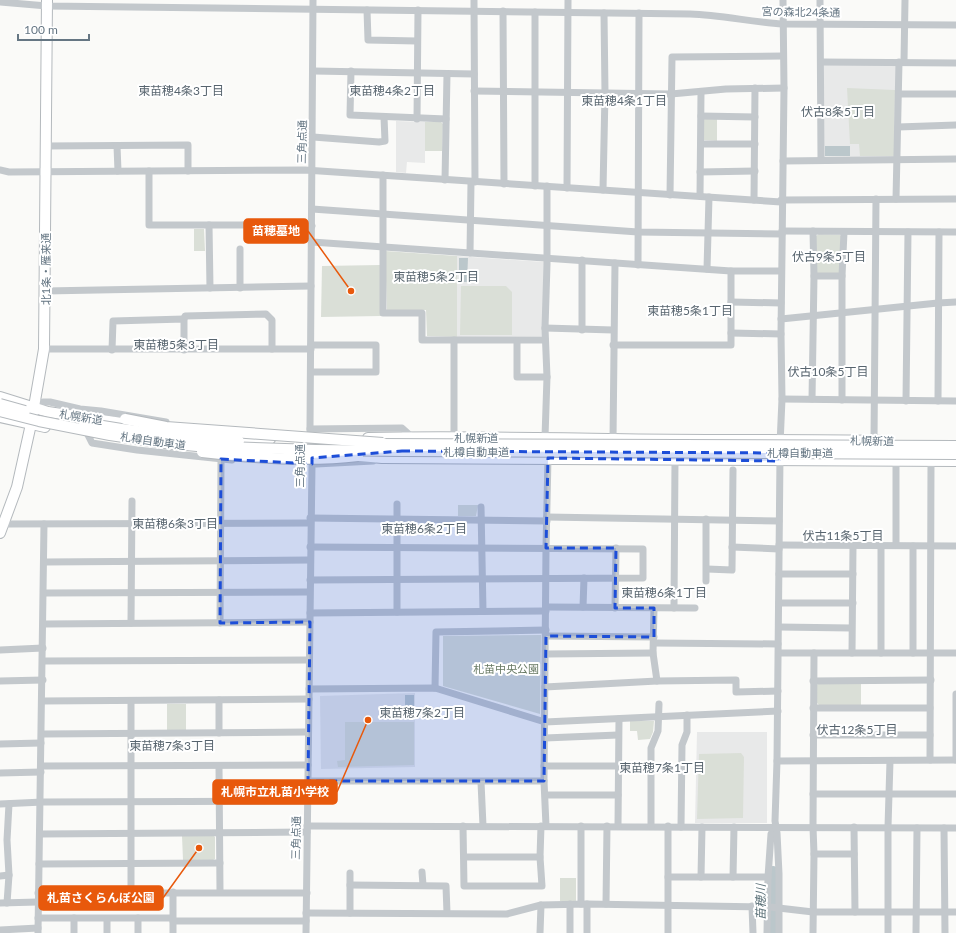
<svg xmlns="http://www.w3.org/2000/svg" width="956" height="933" viewBox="0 0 956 933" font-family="Lato,'Noto Sans JP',sans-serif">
	<rect width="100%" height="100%" fill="#fafaf8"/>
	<g fill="#e8e9e9">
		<path d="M824,65H897L895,158H824Z"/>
		<path d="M396,121L425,122V163L407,162L406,173L396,172Z"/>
		<path d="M457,256L544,262L543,336L457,337Z"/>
		<path d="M415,693V767L321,769L320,696Z"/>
		<path d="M697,732H767V823H695Z"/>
	</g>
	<g fill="#dadfd7">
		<path d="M847,88L895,90L894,156H860L859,144H850Z"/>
		<path d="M703,118H717V141L703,140Z"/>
		<path d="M425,122H441L443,124L442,151H425Z"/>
		<path d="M194,229H204L205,251H194Z"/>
		<path d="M819,234L840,235L841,236L839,274L817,273L816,271V236Z"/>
		<path d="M385,251L457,256V337L427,336L426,310H387Z"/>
		<path d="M380,265L381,316L321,317L322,266Z"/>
		<path d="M461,286H506L512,292V335H460Z"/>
		<path d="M458,505H478L476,516H458Z"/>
		<path d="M541,635L540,714L443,686V636Z"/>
		<path d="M818,683H861V705H819L817,703V685Z"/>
		<rect x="167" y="704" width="19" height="26"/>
		<path d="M630,721H654L653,732L650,739L638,740L637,731H630Z"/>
		<path d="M345,722H414V765L338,767L337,761L345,760Z"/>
		<path d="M741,753L744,757L743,818L697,819L699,754Z"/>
		<path d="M182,836H214L215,837V859L213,860H183Z"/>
		<rect x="560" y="878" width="16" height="23"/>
	</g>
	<g fill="#bbc7cb">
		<rect x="825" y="146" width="25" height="10"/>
		<path d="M459,258H468L467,282H459Z"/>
		<rect x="405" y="695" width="9" height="25"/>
	</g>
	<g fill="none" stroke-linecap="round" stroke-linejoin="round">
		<path stroke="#bbc7cb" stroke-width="8" d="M773,870L774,933"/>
		<g stroke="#b4b9bd" stroke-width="12">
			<g id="highway">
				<path d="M0,397L48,412L135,425"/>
				<path d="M0,417L45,427"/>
				<path d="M230,438L270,439"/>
				<path d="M368,438C449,436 531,438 613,439C704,441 795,439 886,441"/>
				<path d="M349,455L382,458L956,461"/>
				<path d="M0,533L17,487L31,424L44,349L47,0"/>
			</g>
		</g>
		<g stroke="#c3c8cc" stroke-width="7">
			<path d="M474,0L475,182"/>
			<path d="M820,0L821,160"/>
			<path d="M0,2L47,6L690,14C721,15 751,22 783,24L956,25"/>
			<path d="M367,10L368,40L417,41"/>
			<path d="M503,11L504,184"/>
			<path d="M535,12V186"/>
			<path d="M821,62L956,63"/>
			<path d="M904,62L905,0"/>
			<path d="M314,71L474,74"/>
			<path d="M351,71L350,115L446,119"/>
			<path d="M474,91L671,94L726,89L784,88"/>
			<path d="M899,94H956"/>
			<path d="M701,116L755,117"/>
			<path d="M417,119L418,10"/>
			<path d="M898,127L956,125"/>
			<path d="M313,137L379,142L385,141L384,117"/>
			<path d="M701,144H755"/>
			<path d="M46,146L188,145V171"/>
			<path d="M117,146L118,171"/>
			<path d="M783,161L956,159"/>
			<path d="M0,170L9,172L305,170L781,202"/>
			<path d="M149,171V225H240L305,224L312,226"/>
			<path d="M700,172L755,171"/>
			<path d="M383,175V313H422V340H545"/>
			<path d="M445,180L447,74"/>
			<path d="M567,188L568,0"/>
			<path d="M603,190L605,93L604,13"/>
			<path d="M670,195L672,57L783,56"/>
			<path d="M700,196L701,92"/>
			<path d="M896,199L899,62"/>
			<path d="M754,200L755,88"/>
			<path d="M781,200L956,199"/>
			<path d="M312,209L638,232L782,234"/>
			<path d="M209,225L210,288"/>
			<path d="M782,231L956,232"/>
			<path d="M312,242L731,271H781"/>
			<path d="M240,249V288"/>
			<path d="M470,253L471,182"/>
			<path d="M638,265L639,13"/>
			<path d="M707,269L709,197"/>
			<path d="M814,276H842"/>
			<path d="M45,291L311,286"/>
			<path d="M731,302L781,303"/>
			<path d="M184,319L185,316L266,314L272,320V349"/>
			<path d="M781,319L938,303L956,302"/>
			<path d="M545,328L613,330"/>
			<path d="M582,330V260"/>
			<path d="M731,333L781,334"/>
			<path d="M454,340V438"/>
			<path d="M517,341V377H547"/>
			<path d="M311,345H376V372H311"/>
			<path d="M613,345H731V271"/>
			<path d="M44,349H311"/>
			<path d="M112,350L113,321L184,319V350"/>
			<path d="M782,399L956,401"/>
			<path d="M812,399L814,276L813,231"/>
			<path d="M842,400V276L844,232"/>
			<path d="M906,401L908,232"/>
			<path d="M938,401L939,232"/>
			<path d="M34,408L43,402H50L80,409L101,411L166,422"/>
			<path d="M310,429L402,428L412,437"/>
			<path d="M87,433L92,443L137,450L232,460"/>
			<path d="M545,437L547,377L545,328L547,264V186"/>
			<path d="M613,439L615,263"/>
			<path d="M874,441L876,199"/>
			<path d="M780,444L782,399L781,334L784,88L783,0"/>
			<path d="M896,461V545"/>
			<path d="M316,464L373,461"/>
			<path d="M397,504V612"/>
			<path d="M481,507L483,611"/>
			<path d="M547,517L779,521"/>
			<path d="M310,518L547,521"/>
			<path d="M706,519V581"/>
			<path d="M4,524L310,523"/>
			<path d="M779,545L956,546"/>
			<path d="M881,546V653"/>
			<path d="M732,547L779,549"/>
			<path d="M45,562L310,560"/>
			<path d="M707,569L732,570L733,470"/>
			<path d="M779,574H853"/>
			<path d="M310,580L643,578V549L310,547"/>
			<path d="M44,593L309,592"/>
			<path d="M779,603H853"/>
			<path d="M546,607L695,608"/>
			<path d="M583,607L584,578"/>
			<path d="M615,608L616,548"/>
			<path d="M654,608L653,653L657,681"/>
			<path d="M674,608L675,459"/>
			<path d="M310,613L546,611"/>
			<path d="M131,623L132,501"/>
			<path d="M220,623L221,459"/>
			<path d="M44,624L310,622"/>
			<path d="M779,627L851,628"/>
			<path d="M546,636L654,637"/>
			<path d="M654,643L778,644"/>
			<path d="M0,650L43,648"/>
			<path d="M779,653H956"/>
			<path d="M852,653L853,546"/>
			<path d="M913,653V546"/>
			<path d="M546,654L653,653"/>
			<path d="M43,661L309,660"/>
			<path d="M0,681L43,680"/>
			<path d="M813,681L931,680"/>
			<path d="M545,687L657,681L736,680V692L778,691"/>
			<path d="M435,688L436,632L546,630"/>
			<path d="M309,689L435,688L545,722L778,711"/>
			<path d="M42,701L309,699"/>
			<path d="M131,701V892"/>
			<path d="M813,708H930"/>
			<path d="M219,733V700"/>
			<path d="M42,734L308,732"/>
			<path d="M813,735H930"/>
			<path d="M545,738L618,735"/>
			<path d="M0,744L41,743"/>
			<path d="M930,760L931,461"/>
			<path d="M956,760V694"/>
			<path d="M777,761L956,760"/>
			<path d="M41,766L308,765"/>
			<path d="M219,766L220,892"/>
			<path d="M544,766H618"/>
			<path d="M0,773L41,772"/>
			<path d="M308,781H544"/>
			<path d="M481,782L483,826"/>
			<path d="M813,794H956"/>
			<path d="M546,795H618"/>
			<path d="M0,804L43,802L308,801"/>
			<path d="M307,826L956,828"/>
			<path d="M463,826L464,886H542L540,857L541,826"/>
			<path d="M546,826L544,781L546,548L548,458"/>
			<path d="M581,826V904"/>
			<path d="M618,826L619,719"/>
			<path d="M651,826V748L658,731L659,704"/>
			<path d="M681,827L682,745L687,732V715"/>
			<path d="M854,827L855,912"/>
			<path d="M944,828L945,933"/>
			<path d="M40,834L307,832"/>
			<path d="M814,854H854"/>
			<path d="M464,857H540"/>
			<path d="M39,864L220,863"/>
			<path d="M422,872L423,885"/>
			<path d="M350,873V913"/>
			<path d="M0,876L9,875"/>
			<path d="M668,877H768"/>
			<path d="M701,877L702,827"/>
			<path d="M733,877L734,827"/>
			<path d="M350,885L446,886L447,913"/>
			<path d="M38,893H307"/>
			<path d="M0,903L38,902"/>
			<path d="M7,903L9,875L7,840L9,804"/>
			<path d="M570,904V933"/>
			<path d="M606,904L607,826"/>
			<path d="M541,905L587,904L770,907L813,912H956"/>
			<path d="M752,906L753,933"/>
			<path d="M306,913L507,914L541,905L540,933"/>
			<path d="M38,918H172"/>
			<path d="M138,918V933"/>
			<path d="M173,921H306"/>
			<path d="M0,930L38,928"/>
			<path d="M38,933L44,524"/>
			<path d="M74,933V918"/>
			<path d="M107,933V919"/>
			<path d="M173,933V892"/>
			<path d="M306,933L312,464L310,429L313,0"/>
			<path d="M587,933V904"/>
			<path d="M668,933V826"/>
			<path d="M767,933L768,877L771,834L775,827"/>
			<path d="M779,933V874L777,833L775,821L777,761L780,456"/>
			<path d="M813,933L814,854L813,827L814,653"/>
			<path d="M888,933V827L890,761"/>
			<path d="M916,933L917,828"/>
		</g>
		<use href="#highway" stroke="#fff" stroke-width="10"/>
		<g stroke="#b4b9bd" stroke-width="12" stroke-linecap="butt">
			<g id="highway-bridge">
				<path d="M0,404L25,411"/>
				<path d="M0,411L39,421L110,435L164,443L197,446L316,450L402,451L956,454"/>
				<path d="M125,419L166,427L383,443"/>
				<path d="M84,423C135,432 187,438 239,441"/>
				<path d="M377,444L956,446"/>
				<path d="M202,452C253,458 307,462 358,456"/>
			</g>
		</g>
		<use href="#highway-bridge" stroke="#fff" stroke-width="10"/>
	</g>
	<path fill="#1d4ed8" fill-opacity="0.2" stroke="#1d4ed8" stroke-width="3" stroke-dasharray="8 5" stroke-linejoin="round" d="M402,451L780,453L779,461L548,458L546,548H616L615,608H654V637L546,636L544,781H308L310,622L220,623L221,459L312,464V458Z"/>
	<g text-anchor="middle" stroke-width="4" stroke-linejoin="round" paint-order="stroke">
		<g font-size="11" fill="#657683" stroke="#fff">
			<text transform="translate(801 12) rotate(1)" y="4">宮の森北24条通</text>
			<text transform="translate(302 142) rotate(-89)" y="4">三角点通</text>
			<text transform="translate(46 269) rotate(-90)" y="4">北1条・雁来通</text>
			<text transform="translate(81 417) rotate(9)" y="4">札幌新道</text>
			<text x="476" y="442">札幌新道</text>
			<text transform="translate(153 441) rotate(8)" y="4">札樽自動車道</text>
			<text transform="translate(872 441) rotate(1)" y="4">札幌新道</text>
			<text x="476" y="456">札樽自動車道</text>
			<text x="800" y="457">札樽自動車道</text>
			<text transform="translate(300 466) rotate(-90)" y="4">三角点通</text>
			<text transform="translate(296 838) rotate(-89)" y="4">三角点通</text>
		</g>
		<g font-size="11" fill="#687a64" stroke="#fff">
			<text x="506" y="673">札苗中央公園</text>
		</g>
		<g font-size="12" fill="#57646e" stroke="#fff">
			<text x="181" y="95">東苗穂4条3丁目</text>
			<text x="392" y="95">東苗穂4条2丁目</text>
			<text x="624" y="105">東苗穂4条1丁目</text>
			<text x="838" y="116">伏古8条5丁目</text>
			<text x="829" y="261">伏古9条5丁目</text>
			<text x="436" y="281">東苗穂5条2丁目</text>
			<text x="690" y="315">東苗穂5条1丁目</text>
			<text x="176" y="349">東苗穂5条3丁目</text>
			<text x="828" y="376">伏古10条5丁目</text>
			<text x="175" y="528">東苗穂6条3丁目</text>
			<text x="424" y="533">東苗穂6条2丁目</text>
			<text x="843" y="540">伏古11条5丁目</text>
			<text x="664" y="597">東苗穂6条1丁目</text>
			<text x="422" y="717">東苗穂7条2丁目</text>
			<text x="857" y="734">伏古12条5丁目</text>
			<text x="172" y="750">東苗穂7条3丁目</text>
			<text x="662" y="772">東苗穂7条1丁目</text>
		</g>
		<g font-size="12" font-style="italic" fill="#60757c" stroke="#fff">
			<text transform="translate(761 902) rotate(-90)" y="4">苗穂川</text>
		</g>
	</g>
	<path fill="none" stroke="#e8590c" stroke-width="1.5" d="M351 291L308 231M368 720L337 792M199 848L163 898"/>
	<g fill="#e8590c" stroke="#fff" stroke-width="1.5">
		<circle cx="351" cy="291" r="4"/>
		<circle cx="368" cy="720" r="4"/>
		<circle cx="199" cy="848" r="4"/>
	</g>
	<g fill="#e8590c" stroke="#e8590c" stroke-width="1.5">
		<rect x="244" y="219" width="64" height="24" rx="4"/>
		<rect x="213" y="780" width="124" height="24" rx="4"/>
		<rect x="39" y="886" width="124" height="24" rx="4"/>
	</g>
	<g font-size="12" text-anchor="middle" font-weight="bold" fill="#fff">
		<text x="276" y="235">苗穂墓地</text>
		<text x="275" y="796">札幌市立札苗小学校</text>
		<text x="101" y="902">札苗さくらんぼ公園</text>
	</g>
	<path d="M18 34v6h71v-6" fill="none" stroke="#657683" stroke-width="2"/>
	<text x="24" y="34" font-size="12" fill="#657683" stroke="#ffffff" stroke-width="3" paint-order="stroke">100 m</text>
</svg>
